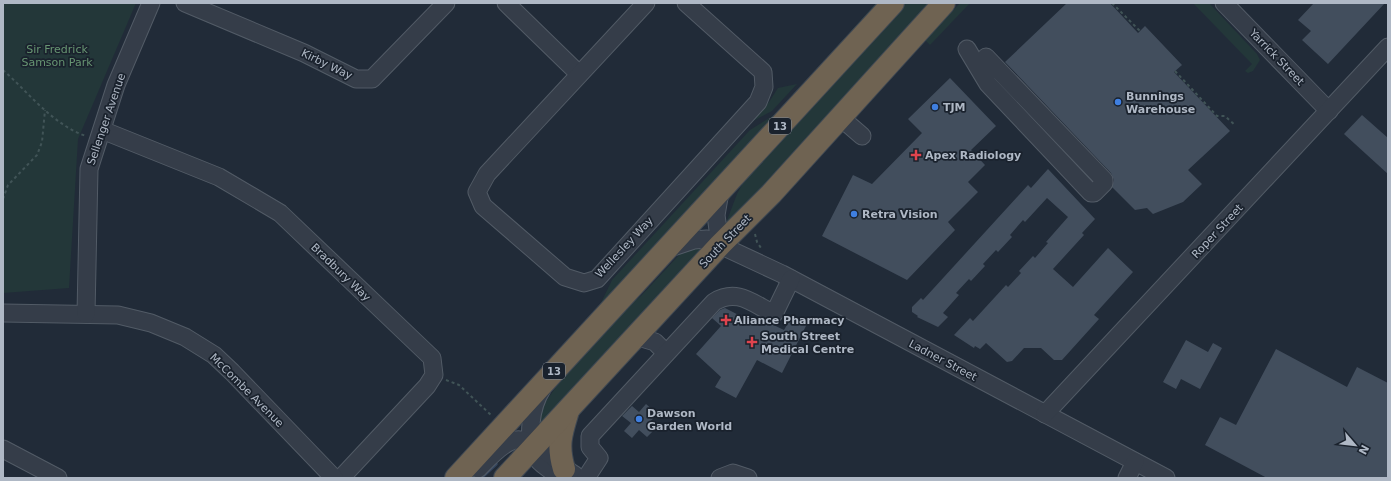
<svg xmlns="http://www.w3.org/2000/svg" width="1391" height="481" viewBox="0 0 1391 481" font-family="'DejaVu Sans',sans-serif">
	<rect width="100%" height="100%" fill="#212b38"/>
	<g fill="#233739">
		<path d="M3,3H136L78,139L69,288L3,293Z"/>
		<path d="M876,3H884L558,351L600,305L612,280L750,130L777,113L786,104Z"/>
		<path d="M903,3H933L730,225L726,223L737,194L745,179Z"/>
		<path d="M960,3H970L930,45L925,40Z"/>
		<path d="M1193,3H1209L1257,54L1260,60L1253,71L1248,73L1245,71L1252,64Z"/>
		<path d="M797,84L772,111L749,123L769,102L778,88Z"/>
		<path d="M706,244L539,431L538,413L565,374L623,310L641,296L681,253Z"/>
	</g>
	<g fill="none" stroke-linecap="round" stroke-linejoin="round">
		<path stroke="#35465f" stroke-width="3.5" d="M481,478L496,464"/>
	</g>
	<g fill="#424e5d">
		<path d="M1067,3H1110L1138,33L1145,26L1182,65L1174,72L1230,131L1188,170L1202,184L1183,202L1153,214L1147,208L1135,210L1112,187L1114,180L1111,173L1005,62Z"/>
		<path d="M1314,3H1385L1328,64L1302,40L1311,31L1298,20Z"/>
		<path d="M950,78L996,126L971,150L985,165L968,182L978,192L948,222L955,230L907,280L822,236L853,175L872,184L922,133L908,119Z"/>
		<path d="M1362,115L1388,138V174L1344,134Z"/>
		<path d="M1048,169L1095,219L1082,233L1084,235L1053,269L1073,287L1108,248L1133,272L1094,315L1099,319L1062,360H1054L1041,348H1024L1012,361L1007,362L986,343L980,349L975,346L974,348L954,335L970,318L973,321L1006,285L1008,287L1021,273L1019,271L1033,256L1035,258L1048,243L1046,242L1068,217L1047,198L1025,222L1023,220L1010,235L1012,237L998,252L996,250L983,264L985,266L971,281L969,279L956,293L959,295L943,313L948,317L938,327L917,317L918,316L912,312V307L921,298L923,300L1028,185L1031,188Z"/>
		<path d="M725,308L760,326L763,320L784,330L792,316L807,324L782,373L757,360L736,398L715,387L721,377L696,354L721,326L712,318L720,310Z"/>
		<path d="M1186,340L1208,352L1213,343L1222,348L1200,389L1181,379L1176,389L1163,382Z"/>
		<path d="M1276,349L1347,387L1357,367L1388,383V478H1267L1205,445L1220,417L1236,425Z"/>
		<path d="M646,404L657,414L650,422L656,428L647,437L639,430L632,438L624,431L631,423L622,416L632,406L639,412Z"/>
	</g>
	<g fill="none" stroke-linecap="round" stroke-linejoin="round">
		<g stroke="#525b66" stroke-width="19">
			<g id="minor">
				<path d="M185,3L304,53L356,79H372L446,3"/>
				<path d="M506,3L579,74"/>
				<path d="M646,3L487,174L477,192L483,206L565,277L584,283L597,279L758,102L764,87L763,72L686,3"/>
				<path d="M1224,3L1329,111"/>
				<path d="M967,49L988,84L1091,193H1094L1104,183V180L986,57"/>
				<path d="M840,117L862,136"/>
				<path d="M102,130L219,177L280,213L432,358L434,375L427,386L341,478"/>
				<path d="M720,245L716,215L720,192"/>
				<path d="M667,249L694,240L707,239L782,274L1166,478"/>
				<path d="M3,313L118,315L151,323L185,337L214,355L232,372L334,478"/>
				<path d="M86,314L89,169L116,85L151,3"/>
				<path d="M635,336L655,342L666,353"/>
				<path d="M542,389C531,406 526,438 536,457C540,465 553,470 559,478"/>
				<path d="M1045,414L1388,47"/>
				<path d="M3,449L58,478"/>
				<path d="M478,469C487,460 507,437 521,440C525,440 539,447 543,450C555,456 563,468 575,475"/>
				<path d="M586,478L599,458L590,447V436L714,302C737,288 752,303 774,314L791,279"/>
				<path d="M720,478L733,473L748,478"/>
				<path d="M1127,478L1135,462"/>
			</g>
		</g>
		<g stroke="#3f4853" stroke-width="24">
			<g id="highway">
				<path d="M564,469C557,445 561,434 568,411"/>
				<path d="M456,478L893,3"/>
				<path d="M505,478L720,245L771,194L944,3"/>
			</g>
		</g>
		<g stroke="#415457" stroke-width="2" stroke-dasharray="3 3" stroke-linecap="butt">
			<path d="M1112,3L1140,31"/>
			<path d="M3,70C28,92 53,125 86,136"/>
			<path d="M1175,71L1217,116H1225L1235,125"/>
			<path d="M3,199L8,185L37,155L42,142L45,110"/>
			<path d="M755,234L757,242L761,248"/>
			<path d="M446,380L459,385L491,415"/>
		</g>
		<use href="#minor" stroke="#353d49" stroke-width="17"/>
		<use href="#highway" stroke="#6f6352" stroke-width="22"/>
	</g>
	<g fill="#3f7fe0" stroke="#1a222d" stroke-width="1.5">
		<circle cx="1118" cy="102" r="4"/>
		<circle cx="935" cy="107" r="4"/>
		<circle cx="854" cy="214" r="4"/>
		<circle cx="639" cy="419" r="4"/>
	</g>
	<g fill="#e0444e" stroke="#1a222d" stroke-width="1.5">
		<path d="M914 149h4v4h4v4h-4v4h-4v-4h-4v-4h4z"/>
		<path d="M724 314h4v4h4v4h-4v4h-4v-4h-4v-4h4z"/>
		<path d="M750 336h4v4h4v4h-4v4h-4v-4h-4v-4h4z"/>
	</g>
	<g text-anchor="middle" stroke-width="3.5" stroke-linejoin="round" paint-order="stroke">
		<g fill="#1a222d" stroke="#828b97" stroke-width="1">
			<rect x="769" y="118" width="22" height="16" rx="3"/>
			<rect x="543" y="363" width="22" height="16" rx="3"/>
		</g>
		<g font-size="10" font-weight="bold" fill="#afb8c5">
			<text x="780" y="130">13</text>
			<text x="554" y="375">13</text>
		</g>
		<g font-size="11" fill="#679572" stroke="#1a222d">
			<text x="57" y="53">Sir Fredrick<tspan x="57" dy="13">Samson Park</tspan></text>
		</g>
		<g font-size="11" fill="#afb8c5" stroke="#1a222d">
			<text transform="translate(1277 57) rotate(46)" y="4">Yarrick Street</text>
			<text transform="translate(327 64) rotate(26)" y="4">Kirby Way</text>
			<text transform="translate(106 119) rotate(-71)" y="4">Sellenger Avenue</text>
			<text transform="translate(1217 231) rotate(-47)" y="4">Roper Street</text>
			<text transform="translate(725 241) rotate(-46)" y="4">South Street</text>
			<text transform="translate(624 247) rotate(-47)" y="4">Wellesley Way</text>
			<text transform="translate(341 272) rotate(44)" y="4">Bradbury Way</text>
			<text transform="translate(943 360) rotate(28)" y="4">Ladner Street</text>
			<text transform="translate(247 390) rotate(45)" y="4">McCombe Avenue</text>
		</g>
		<g font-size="11" font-weight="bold" fill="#afb8c5" stroke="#1a222d" text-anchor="start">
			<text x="1126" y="100">Bunnings<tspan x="1126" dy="13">Warehouse</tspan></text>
			<text x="943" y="111">TJM</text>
			<text x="925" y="159">Apex Radiology</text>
			<text x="862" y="218">Retra Vision</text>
			<text x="734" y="324">Aliance Pharmacy</text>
			<text x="761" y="340">South Street<tspan x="761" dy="13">Medical Centre</tspan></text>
			<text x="647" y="417">Dawson<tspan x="647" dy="13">Garden World</tspan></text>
		</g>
	</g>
	<rect width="1391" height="481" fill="none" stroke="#afb8c5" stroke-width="8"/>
	<g transform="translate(1355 445) rotate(118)" stroke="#1a222d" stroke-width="3" paint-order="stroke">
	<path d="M0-3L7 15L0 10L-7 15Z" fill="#afb8c5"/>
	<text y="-6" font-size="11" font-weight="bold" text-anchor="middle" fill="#afb8c5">N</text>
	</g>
</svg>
